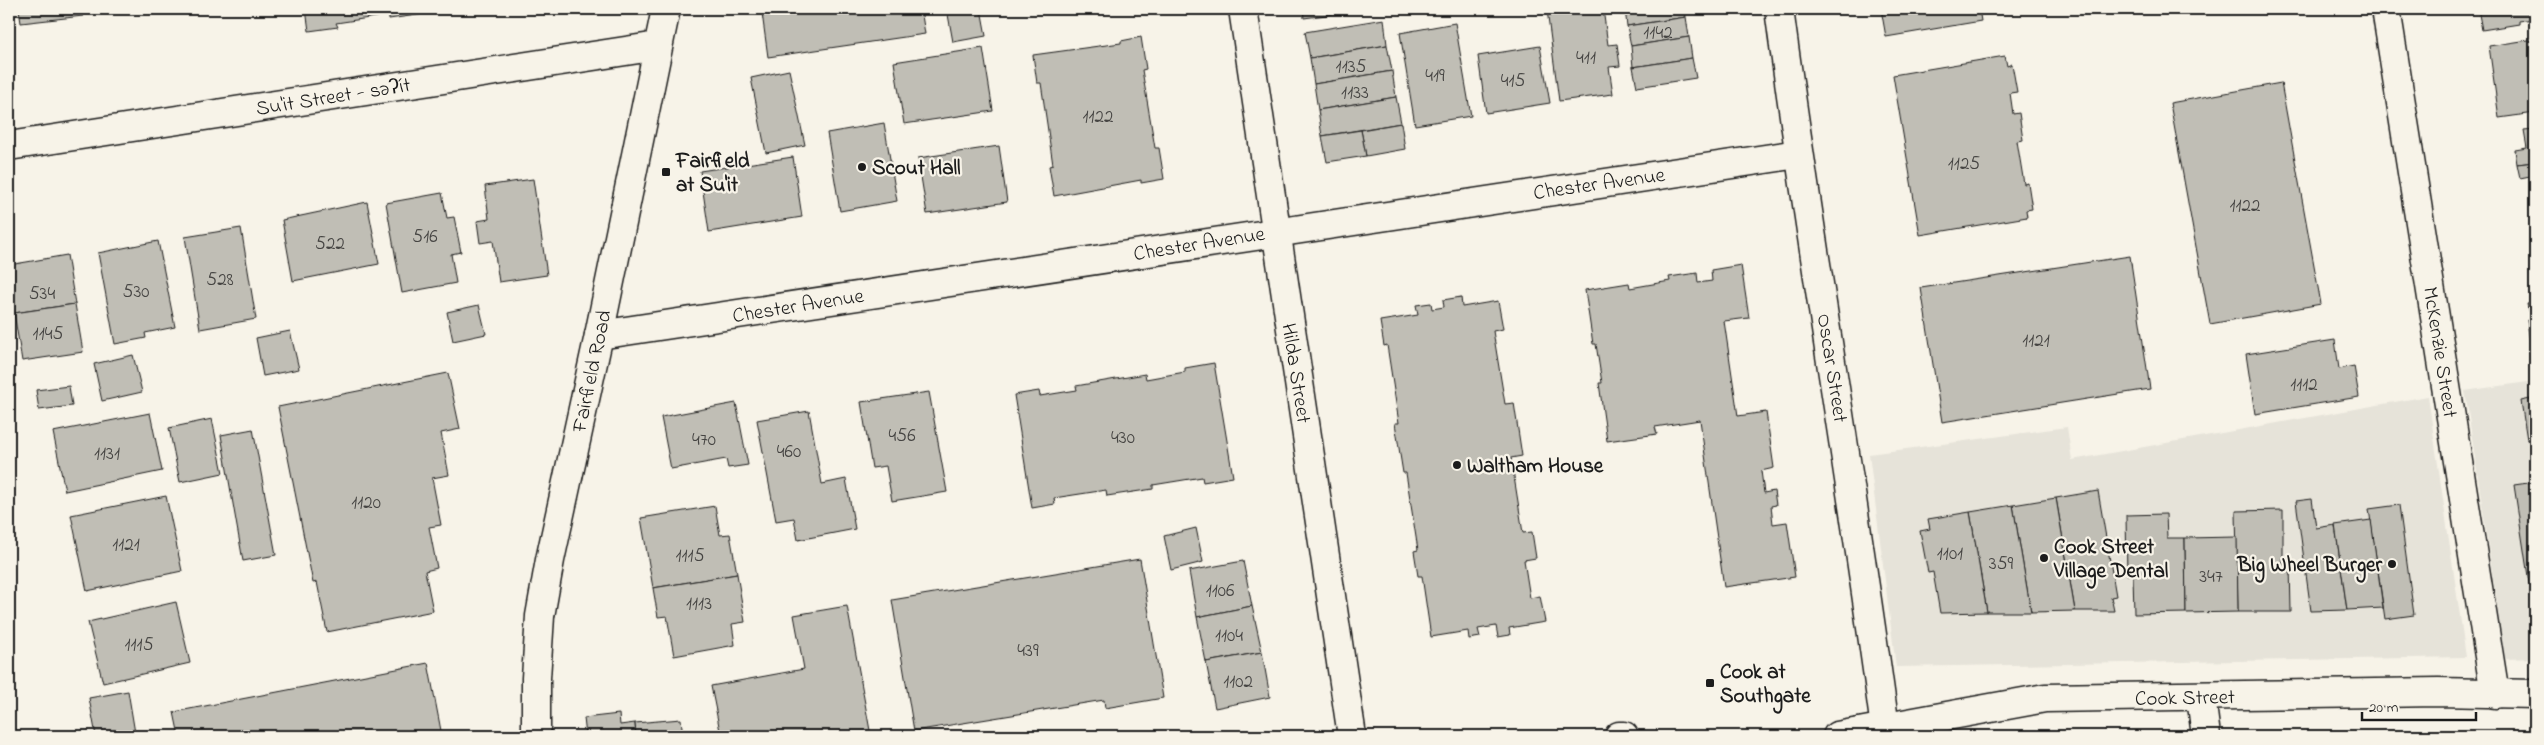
<svg xmlns="http://www.w3.org/2000/svg" width="2544" height="745" viewBox="0 0 2544 745" font-family="'Indie Flower',sans-serif">
	<rect width="100%" height="100%" fill="#f7f3e8"/>
	<filter id="ink" filterUnits="userSpaceOnUse"><feTurbulence type="fractalNoise" baseFrequency=".02" numOctaves="2"/><feDisplacementMap in="SourceGraphic" scale="10" xChannelSelector="R" yChannelSelector="G"/><feConvolveMatrix kernelMatrix="1 2 1 2 8 2 1 2 1" color-interpolation-filters="sRGB"/></filter>
	<g filter="url(#ink)">
		<g fill="#e6e3d9">
			<path d="M2535,381V658L2505,659L2465,391Z"/>
			<path d="M2428,396L2466,657L1896,667L1869,454L2067,427L2072,460Z"/>
		</g>
		<g fill="#c0beb5" stroke="#1c1c1c">
			<path d="M19,9H82L83,16L21,23Z"/>
			<path d="M306,9H438V12L389,19V15L336,23L338,27L309,31Z"/>
			<path d="M776,9H921L925,34L768,57L762,13L776,11Z"/>
			<path d="M947,9H981L986,36L953,42Z"/>
			<path d="M1303,9H1340L1341,13L1304,18Z"/>
			<path d="M1603,9L1608,45L1617,44L1620,66L1609,67L1613,94L1559,101L1547,10Z"/>
			<path d="M1625,9H1685L1686,17L1627,26Z"/>
			<path d="M1881,9H1979L1981,21L1886,37Z"/>
			<path d="M2478,9H2535V24L2533,19L2519,21V24L2482,30Z"/>
			<path d="M1686,17L1689,37L1631,46L1627,26Z"/>
			<path d="M1384,19L1387,45L1310,58L1305,32Z"/>
			<path d="M1455,23L1471,116L1415,125L1400,33Z"/>
			<path d="M1141,37L1146,69L1142,70L1155,148H1159L1164,179L1141,183V180L1054,196L1049,166L1053,165L1041,83H1037L1033,55L1121,43V41Z"/>
			<path d="M1689,37L1692,58L1633,67L1631,46Z"/>
			<path d="M2535,39V113L2499,118L2489,46Z"/>
			<path d="M1387,45L1392,71L1314,84L1310,58Z"/>
			<path d="M1540,46L1550,103L1486,113L1478,56Z"/>
			<path d="M983,48L993,111L904,124L894,62Z"/>
			<path d="M2005,56L2007,66L2012,64L2017,92L2010,93L2013,114L2019,113L2023,140L2017,141L2024,184L2028,183L2032,209L2026,210L2027,217L1920,235L1893,75Z"/>
			<path d="M1692,58L1696,78L1637,87L1633,67Z"/>
			<path d="M789,70L805,145L766,153L751,78Z"/>
			<path d="M1392,71L1396,97L1318,110L1314,84Z"/>
			<path d="M2281,83L2321,304L2210,324L2170,103Z"/>
			<path d="M1396,97L1401,123L1322,136L1318,110Z"/>
			<path d="M884,123L897,201L840,211L827,133Z"/>
			<path d="M1401,123L1405,149L1366,156L1361,130Z"/>
			<path d="M1361,130L1366,156L1327,162L1322,136Z"/>
			<path d="M2535,130V162L2517,164L2515,150L2527,148L2524,131Z"/>
			<path d="M999,146L1007,202L927,214L918,158Z"/>
			<path d="M793,157L802,217L709,232L700,171Z"/>
			<path d="M2535,162V193L2533,194L2530,176L2520,178L2517,164Z"/>
			<path d="M533,179L547,275L499,282L493,241L480,243L477,221L489,219L485,186Z"/>
			<path d="M442,193L447,218L454,217L461,252L451,254L456,283L402,293L386,203Z"/>
			<path d="M367,202L379,264L293,281L282,220Z"/>
			<path d="M241,228L256,319L200,329L185,237Z"/>
			<path d="M158,241L175,327L145,333L146,338L115,344L98,253Z"/>
			<path d="M67,255L75,304L14,313L9,281V265Z"/>
			<path d="M2130,256L2150,389L1942,422L1921,288Z"/>
			<path d="M1741,265L1749,318L1724,321L1738,416L1766,412L1774,468L1761,471L1764,493L1774,491L1776,505L1771,506L1773,524L1787,522L1795,577L1724,587L1700,420L1655,427L1657,434L1607,441L1599,383H1602L1596,344H1593L1585,290L1629,283L1630,288L1670,281L1669,277L1697,273L1698,283L1712,281L1711,270Z"/>
			<path d="M2535,267V296H2534L2530,268Z"/>
			<path d="M1461,297L1462,307L1498,301L1503,329L1493,331L1505,404L1514,403L1522,456L1511,458L1523,533L1532,532L1536,558L1524,560L1530,598L1540,596L1545,622L1509,628L1510,635L1498,637L1496,626L1478,629L1480,637L1469,639L1468,631L1431,637L1422,576H1418L1414,551L1418,550L1406,473H1403L1395,423H1399L1387,345L1384,346L1380,321L1418,315L1416,305L1431,303L1432,309L1444,307L1443,300Z"/>
			<path d="M2535,303V373H2534L2527,320H2530L2527,304Z"/>
			<path d="M75,304L83,352L22,361L14,313Z"/>
			<path d="M479,305L486,334L453,341L447,312Z"/>
			<path d="M290,331L299,369L263,376L256,338Z"/>
			<path d="M2335,340L2339,369L2354,366L2359,397L2255,414L2246,354Z"/>
			<path d="M133,355L142,392L102,401L94,364Z"/>
			<path d="M1214,363L1233,477L1203,482L1202,477L1153,485V489L1107,496L1106,490L1054,498L1055,504L1032,508L1014,395L1039,391L1040,396L1077,390L1076,386L1145,374L1146,379L1185,372V368Z"/>
			<path d="M448,373L460,429L441,433L449,475L432,478L441,525L429,527L437,568L425,571L433,611L327,632L317,582L313,583L278,407Z"/>
			<path d="M69,386L72,406L39,410L36,390Z"/>
			<path d="M929,392L947,492L892,501L886,466L872,468L861,402Z"/>
			<path d="M2535,398V439L2527,440L2521,401Z"/>
			<path d="M736,403L748,465L728,468L726,459L671,469L661,417Z"/>
			<path d="M809,411L822,484L846,479L855,529L798,540L794,518L776,521L757,420Z"/>
			<path d="M150,413L162,471L65,491L53,432Z"/>
			<path d="M212,419L223,473L180,482L169,428Z"/>
			<path d="M253,429L276,555L243,561L221,435Z"/>
			<path d="M2535,482V622L2514,485Z"/>
			<path d="M2098,491L2116,596L2111,597L2114,611H2075L2056,498Z"/>
			<path d="M166,496L182,571L87,591L71,515Z"/>
			<path d="M2056,498L2075,611L2031,612L2013,505Z"/>
			<path d="M2312,499L2316,528L2335,525L2347,610L2311,611L2296,501Z"/>
			<path d="M2013,505L2031,612H1987L1970,512Z"/>
			<path d="M2399,505L2414,615L2385,619L2369,509Z"/>
			<path d="M715,506L720,535L730,534L737,574L653,588L641,518Z"/>
			<path d="M2283,510V564H2290L2291,612H2238L2236,511Z"/>
			<path d="M1970,512L1987,612L1940,613L1933,572L1928,573L1920,531L1930,529L1928,519Z"/>
			<path d="M2166,514L2167,538H2185L2186,613L2134,614L2133,574L2127,575L2126,515Z"/>
			<path d="M2371,520L2383,608L2347,610L2335,525Z"/>
			<path d="M1196,528L1203,562L1171,570L1164,536Z"/>
			<path d="M2237,537L2238,612L2186,613L2185,538Z"/>
			<path d="M1140,559L1163,698L1105,708L1104,700L914,731L892,600Z"/>
			<path d="M1243,561L1252,606L1197,617L1189,571Z"/>
			<path d="M737,574L745,622L732,624L735,645L674,656L667,616L658,617L653,588Z"/>
			<path d="M176,602L190,663L103,683L88,622Z"/>
			<path d="M847,606L871,736H721L711,686L804,669L794,615Z"/>
			<path d="M1252,606L1262,652L1206,662L1197,617Z"/>
			<path d="M1262,652L1270,697L1215,708L1206,662Z"/>
			<path d="M428,663L442,736H179L174,712Z"/>
			<path d="M128,691L135,733L96,736L89,698Z"/>
			<path d="M619,714L620,725L635,723L636,736H586L584,718Z"/>
			<path d="M681,719L683,736H636L635,723Z"/>
		</g>
		<g fill="none" stroke-linecap="round" stroke-linejoin="round">
			<g stroke="#1c1c1c" stroke-width="31">
				<g id="minor">
					<path d="M1243,9L1352,736"/>
					<path d="M1779,9C1811,249 1853,488 1885,728"/>
					<path d="M2386,9L2495,694"/>
					<path d="M9,146L658,46"/>
					<path d="M599,335L1798,154"/>
					<path d="M2201,697L2206,736"/>
					<path d="M536,736V678L540,616L550,560L599,335L666,9"/>
				</g>
			</g>
			<g stroke="#1c1c1c" stroke-width="31">
				<g id="major">
					<path d="M1619,736H1624"/>
					<path d="M1837,736L2045,698L2438,692L2535,694"/>
				</g>
			</g>
			<use href="#minor" stroke="#f7f3e8" stroke-width="28"/>
			<use href="#major" stroke="#f7f3e8" stroke-width="28"/>
		</g>
	</g>
	<g fill="#1c1c1c" stroke="#f7f3e8" stroke-width="2">
		<circle cx="862" cy="167" r="5"/>
		<rect x="661" y="167" width="10" height="10" rx="2.5"/>
		<circle cx="1457" cy="465" r="5"/>
		<circle cx="2044" cy="558" r="5"/>
		<circle cx="2392" cy="564" r="5"/>
		<rect x="1705" y="678" width="10" height="10" rx="2.5"/>
	</g>
	<g text-anchor="middle" stroke-width="4.5" stroke-linejoin="round" paint-order="stroke">
		<g font-size="19" fill="#454442">
			<text x="1658" y="38">1142</text>
			<text x="1586" y="63">411</text>
			<text x="1351" y="72">1135</text>
			<text x="1435" y="81">419</text>
			<text x="1513" y="86">415</text>
			<text x="1355" y="98">1133</text>
			<text x="1098" y="122">1122</text>
			<text x="1964" y="169">1125</text>
			<text x="2245" y="211">1122</text>
			<text x="425" y="242">516</text>
			<text x="330" y="249">522</text>
			<text x="220" y="285">528</text>
			<text x="136" y="297">530</text>
			<text x="42" y="299">534</text>
			<text x="48" y="339">1145</text>
			<text x="2036" y="346">1121</text>
			<text x="2304" y="390">1112</text>
			<text x="902" y="441">456</text>
			<text x="1123" y="443">430</text>
			<text x="704" y="445">470</text>
			<text x="789" y="457">460</text>
			<text x="107" y="459">1131</text>
			<text x="366" y="508">1120</text>
			<text x="126" y="550">1121</text>
			<text x="1950" y="559">1101</text>
			<text x="690" y="561">1115</text>
			<text x="2001" y="569">359</text>
			<text x="2211" y="582">347</text>
			<text x="1220" y="596">1106</text>
			<text x="699" y="609">1113</text>
			<text x="1229" y="641">1104</text>
			<text x="139" y="650">1115</text>
			<text x="1028" y="656">439</text>
			<text x="1238" y="687">1102</text>
		</g>
		<g font-size="21" fill="#1c1c1c" stroke="#f7f3e8">
			<text transform="translate(333 96) rotate(-9)" y="7">Su'it Street - səʔít</text>
			<text transform="translate(1599 183) rotate(-8)" y="7">Chester Avenue</text>
			<text transform="translate(1199 243) rotate(-9)" y="7">Chester Avenue</text>
			<text transform="translate(798 305) rotate(-9)" y="7">Chester Avenue</text>
			<text transform="translate(2441 352) rotate(81)" y="7">McKenzie Street</text>
			<text transform="translate(1833 368) rotate(81)" y="7">Oscar Street</text>
			<text transform="translate(591 371) rotate(-78)" y="7">Fairfield Road</text>
			<text transform="translate(1297 373) rotate(81)" y="7">Hilda Street</text>
			<text transform="translate(2185 697) rotate(-1)" y="7">Cook Street</text>
		</g>
		<g font-size="21" font-weight="bold" fill="#1c1c1c" stroke="#f7f3e8" text-anchor="start">
			<text x="676" y="167">Fairfield<tspan x="676" dy="24">at Su'it</tspan></text>
			<text x="872" y="174">Scout Hall</text>
			<text x="1467" y="472">Waltham House</text>
			<text x="2054" y="553">Cook Street<tspan x="2054" dy="24">Village Dental</tspan></text>
			<text x="2382" y="571" text-anchor="end">Big Wheel Burger</text>
			<text x="1720" y="678">Cook at<tspan x="1720" dy="24">Southgate</tspan></text>
		</g>
	</g>
	<rect width="2544" height="745" fill="none" stroke="#f7f3e8" stroke-width="30"/>
	<rect x="15" y="15" width="2514" height="715" fill="none" stroke="#1c1c1c" stroke-width="2" filter="url(#ink)"/>
	<path d="M2362 712v8h114v-8" fill="none" stroke="#1c1c1c" stroke-width="2.5"/>
	<text x="2369" y="712" font-size="15" fill="#1c1c1c" stroke="#f7f3e8" stroke-width="4" paint-order="stroke">20 m</text>
</svg>
